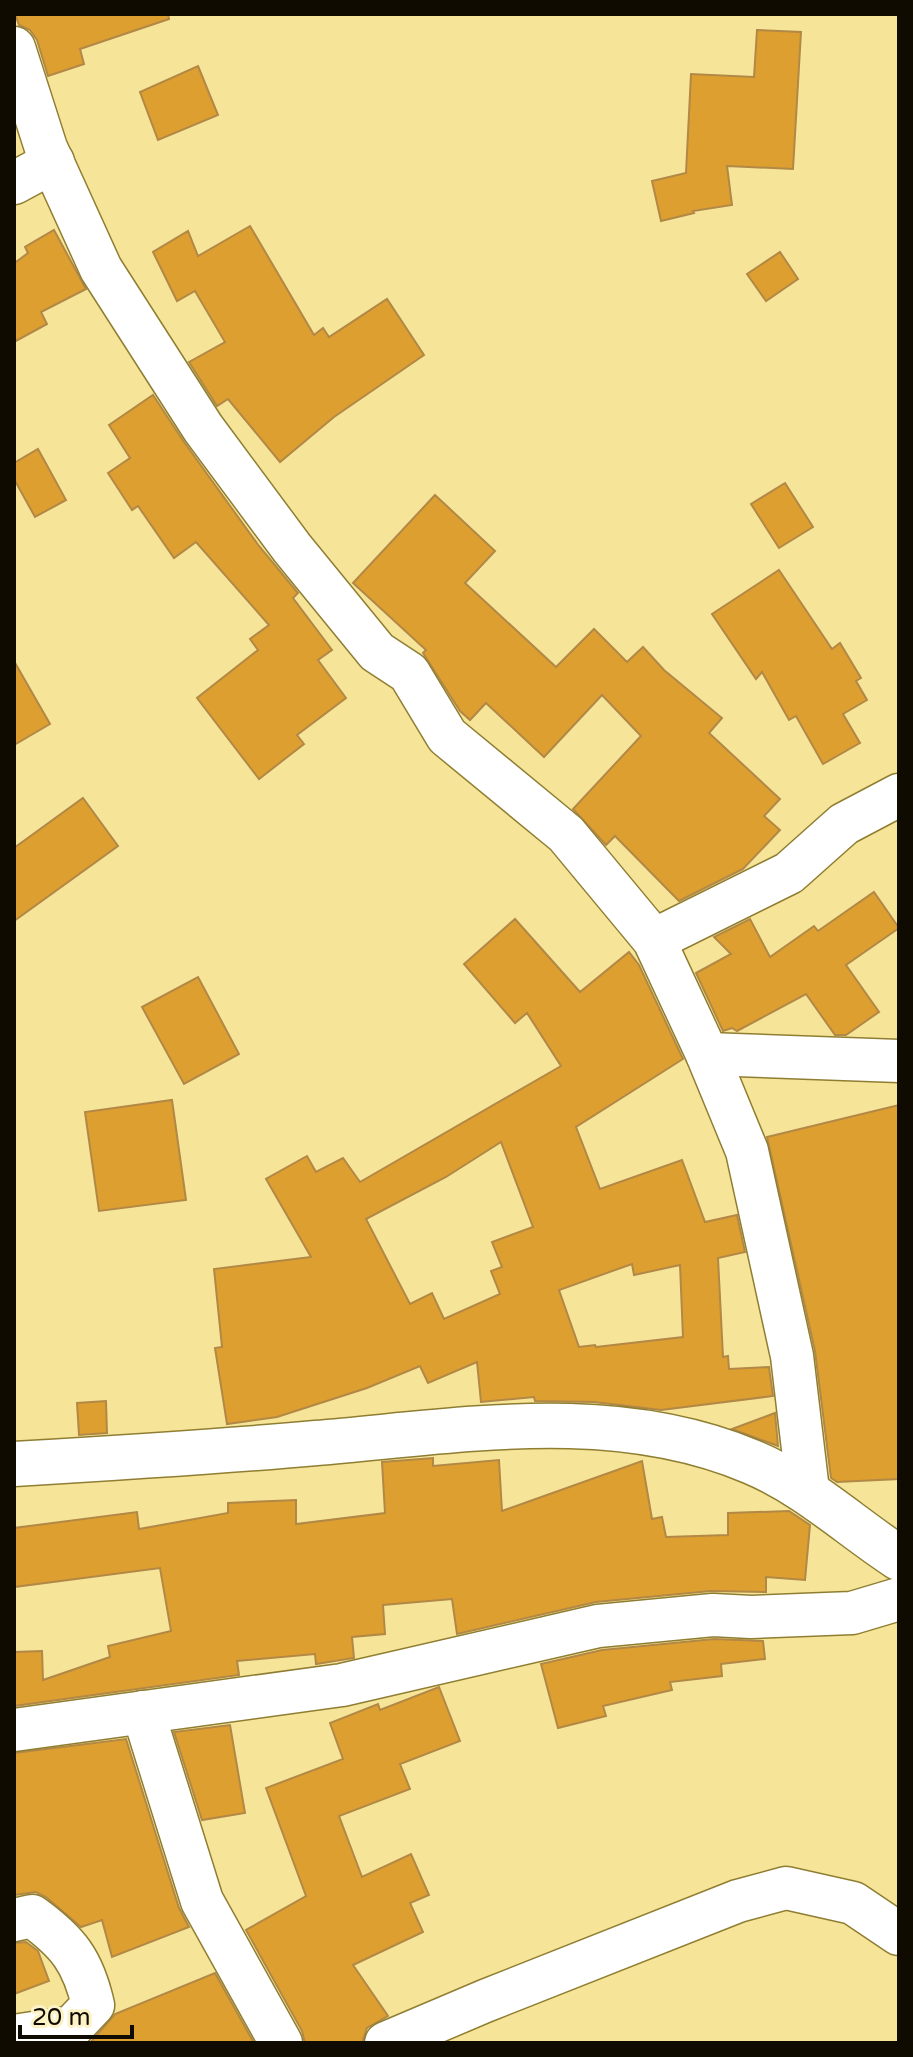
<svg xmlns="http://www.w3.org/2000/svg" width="913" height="2057" viewBox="0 0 913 2057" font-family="'Varela Round',sans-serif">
	<rect width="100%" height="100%" fill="#f6e598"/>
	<g fill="#dd9f30" stroke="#b28846" stroke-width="2" fill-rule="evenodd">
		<path d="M15,14H168L169,19L80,49L84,64L48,76L37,40L30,30L19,25Z"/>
		<path d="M757,30L801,32L793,169L727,166L732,205L693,211L694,213L661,221L652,181L686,173L691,74L754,77Z"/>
		<path d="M198,66L218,115L158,140L140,92Z"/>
		<path d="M250,226L314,335L323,328L329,337L387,299L424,355L334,417L280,462L228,399L217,406L189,362L225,342L195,291L177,301L153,252L188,231L198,256Z"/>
		<path d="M54,230L86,289L41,312L47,324L14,342V258L16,262L28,253L25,247Z"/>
		<path d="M780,252L798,279L766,301L747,274Z"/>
		<path d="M153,395L184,442L259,546L298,593L293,598L332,650L318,660L346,698L297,735L304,744L259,779L197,698L258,650L250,639L269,625L196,542L174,558L138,506L132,510L108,473L130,458L109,425Z"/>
		<path d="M38,449L66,500L35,517L14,479V463Z"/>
		<path d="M785,483L813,527L779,548L751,504Z"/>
		<path d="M435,495L495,551L465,583L556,667L594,629L627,662L643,647L664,670L722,718L709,733L780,799L764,816L780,830L743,869L679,901L615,836L606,845L573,809L641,736L602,695L544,757L486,703L470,720L460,711L423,653L426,650L353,583Z"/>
		<path d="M779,570L832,649L840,643L861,678L856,681L867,700L843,714L860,743L823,764L796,716L789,720L762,672L756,679L712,614Z"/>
		<path d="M14,661L50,724L14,745Z"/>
		<path d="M83,798L118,846L14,921V848Z"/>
		<path d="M874,892L899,928L846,965L879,1012L846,1035H835L806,994L737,1031L732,1028L723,1031L696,973L731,954L714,937L750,919L770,957L814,926L818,931Z"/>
		<path d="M515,919L580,992L629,952L639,965L683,1059L576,1127L600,1189L682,1160L705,1222L737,1215L745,1252L718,1258L723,1357L728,1356L729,1369L769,1367L773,1396L661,1410L594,1402L535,1401L534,1397L481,1402L477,1362L428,1383L420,1366L367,1388L277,1417L227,1424L215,1348L222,1347L214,1269L311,1257L266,1179L307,1156L316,1172L343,1158L360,1182L561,1066L527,1013L515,1023L464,964ZM501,1142L533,1227L492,1242L502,1267L491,1271L500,1294L444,1319L432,1293L410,1304L366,1219L446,1177ZM632,1264L634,1275L680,1265L683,1337L596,1347L595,1345L579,1347L559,1290Z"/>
		<path d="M198,977L239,1054L184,1084L142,1007Z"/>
		<path d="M172,1100L186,1200L99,1211L85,1112Z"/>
		<path d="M899,1105V1479L837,1482L831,1478L815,1351L767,1137Z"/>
		<path d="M106,1401L107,1433L79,1435L77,1403Z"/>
		<path d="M775,1413L778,1446L732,1429Z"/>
		<path d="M433,1458V1466L499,1460L502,1511L642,1461L652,1519L662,1517L666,1537L728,1535V1513L789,1511L810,1525L805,1580L766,1577V1592L711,1591L596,1602L457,1634L452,1599L383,1605L385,1634L352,1637L354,1658L316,1664L315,1654L237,1661L239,1675L14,1706V1652L42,1651L43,1680L110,1657L108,1646L171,1631L160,1568L14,1587V1528L137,1512L139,1529L228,1513V1503L296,1500V1524L385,1513L382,1462Z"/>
		<path d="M714,1639L763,1641L765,1659L721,1664L722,1676L670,1682L672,1690L603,1706L606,1716L558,1728L541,1664L602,1650Z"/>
		<path d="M439,1687L460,1741L400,1764L410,1789L339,1816L362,1877L411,1854L429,1895L410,1903L423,1932L353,1965L388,2016L367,2028L362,2043H305L302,2031L246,1930L306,1896L266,1788L343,1759L330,1723L378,1704L380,1710Z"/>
		<path d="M230,1725L245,1813L202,1820L174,1732Z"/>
		<path d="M126,1739L179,1908L189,1927L112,1957L102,1920L81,1927L46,1897L36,1892L14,1895V1753Z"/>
		<path d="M26,1942L38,1951L49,1981L14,1994V1943Z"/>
		<path d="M215,1973L254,2043H90L115,2014Z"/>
	</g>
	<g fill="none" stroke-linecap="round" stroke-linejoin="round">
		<g stroke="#8f7e32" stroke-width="45">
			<g id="minor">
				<path d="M14,48L46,148L101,269L203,428L292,548L377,652L409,673L447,736L566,834L654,940L707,1054L747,1151L792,1356L808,1491"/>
				<path d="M14,183L53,162"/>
				<path d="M654,940L789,873L844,824L899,795"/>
				<path d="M707,1054L899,1061"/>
				<path d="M143,1712L202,1901L281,2043"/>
				<path d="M14,1730L342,1685L598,1626L713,1615L751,1617L852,1613L899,1599"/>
				<path d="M14,1920L32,1916C68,1942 83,1961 93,2005L72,2027L14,2036"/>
				<path d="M386,2043L485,2001L738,1901L786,1888L853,1903L899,1934"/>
			</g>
		</g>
		<g stroke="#8f7e32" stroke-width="47">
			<path id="tertiary" d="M14,1464C115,1458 215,1452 316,1443C461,1431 613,1403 752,1462C807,1485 850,1526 899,1558"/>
		</g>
		<use href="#minor" stroke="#fff" stroke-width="42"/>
		<use href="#tertiary" stroke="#fff" stroke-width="44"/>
	</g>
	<rect width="913" height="2057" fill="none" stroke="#100b00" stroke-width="32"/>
	<path d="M20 2025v12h112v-12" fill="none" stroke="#100b00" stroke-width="4"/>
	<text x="32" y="2025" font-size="24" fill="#100b00" stroke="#fcf2c5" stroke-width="6" paint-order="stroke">20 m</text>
</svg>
